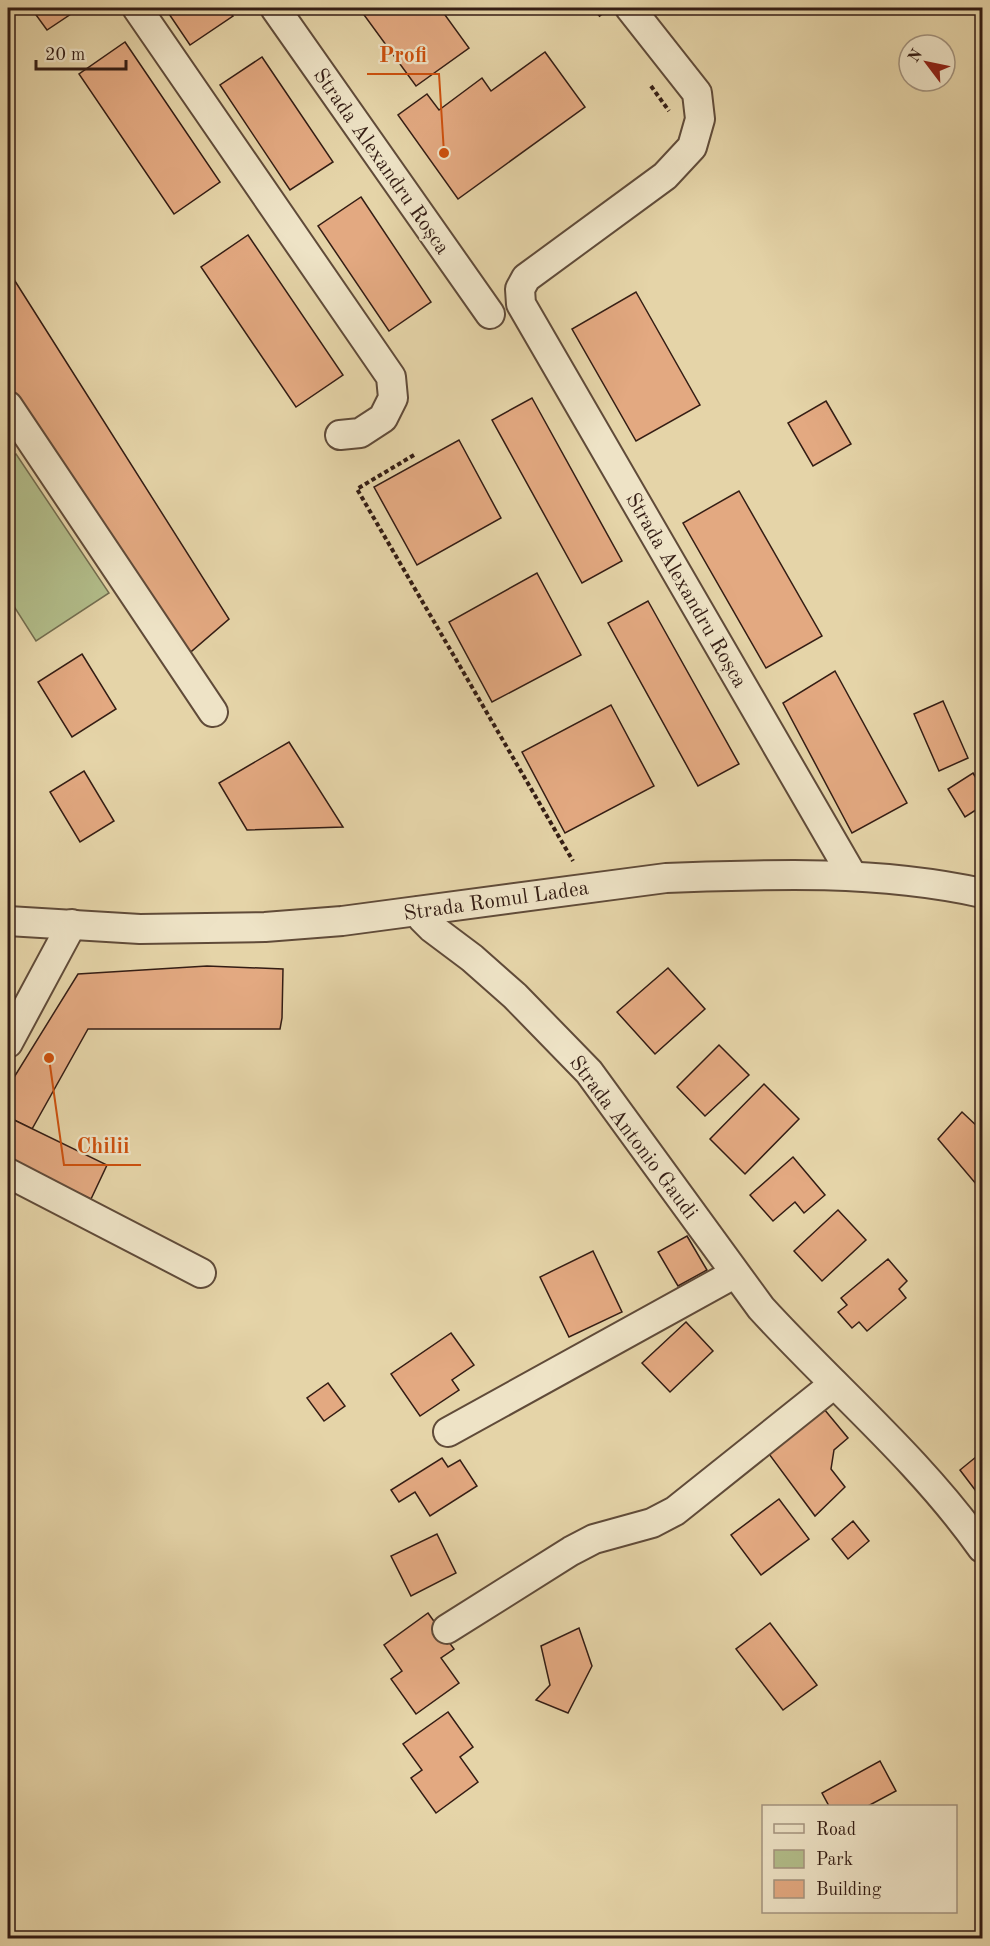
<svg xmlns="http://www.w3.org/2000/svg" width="990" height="1946" viewBox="0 0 990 1946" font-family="'Old Standard TT',serif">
	<rect width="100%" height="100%" fill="#e5d4a8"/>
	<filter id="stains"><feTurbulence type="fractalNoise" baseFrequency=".00333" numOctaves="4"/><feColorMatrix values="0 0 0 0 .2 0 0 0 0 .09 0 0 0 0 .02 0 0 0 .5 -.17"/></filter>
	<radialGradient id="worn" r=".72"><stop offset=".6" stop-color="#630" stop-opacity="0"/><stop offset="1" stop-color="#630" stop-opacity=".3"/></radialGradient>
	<path fill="#b2bd8a" stroke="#736d4f" stroke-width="1.5" d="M16,454L109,593L36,641L8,597V460Z"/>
	<g fill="#e3a981" stroke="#341d14" stroke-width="1.5">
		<path d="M31,8H80L47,30Z"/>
		<path d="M165,8H227L233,16L190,45Z"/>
		<path d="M359,8H440L469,48L416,86Z"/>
		<path d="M125,42L220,182L174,214L79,74Z"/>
		<path d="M545,52L585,107L458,199L398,115L427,94L439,110L482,78L491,91Z"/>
		<path d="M262,57L333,162L290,190L220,85Z"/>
		<path d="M361,197L431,302L389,331L318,226Z"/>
		<path d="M248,235L343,375L296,407L201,267Z"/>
		<path d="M8,270L229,619L186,656L8,385Z"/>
		<path d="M636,292L700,405L636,441L572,329Z"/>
		<path d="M532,398L622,561L582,583L492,420Z"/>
		<path d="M826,401L851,444L813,466L788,423Z"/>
		<path d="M459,440L501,518L417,565L374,487Z"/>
		<path d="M739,491L822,636L766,668L683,523Z"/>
		<path d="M537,573L581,655L492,702L449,622Z"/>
		<path d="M648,601L739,764L698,786L608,623Z"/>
		<path d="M82,654L116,709L72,737L38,682Z"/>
		<path d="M835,671L907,803L852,833L783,703Z"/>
		<path d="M943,701L968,758L939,771L914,714Z"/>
		<path d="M611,705L654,786L565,833L522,752Z"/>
		<path d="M289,742L343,827L247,830L219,783Z"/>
		<path d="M84,771L114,821L80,842L50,792Z"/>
		<path d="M973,773L982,788V806L965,817L948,789Z"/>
		<path d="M207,966L283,969L282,1018L280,1029H88L32,1129L8,1117V1087L78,974Z"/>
		<path d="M668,968L705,1009L655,1054L617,1012Z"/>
		<path d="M719,1045L749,1075L705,1116L677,1087Z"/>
		<path d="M764,1084L799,1119L745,1174L710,1139Z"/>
		<path d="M962,1112L979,1128L982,1125V1191L938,1139Z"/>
		<path d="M8,1117L107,1165L91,1199L8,1159Z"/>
		<path d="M793,1157L825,1195L804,1213L795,1202L773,1221L750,1195Z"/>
		<path d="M838,1210L866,1240L822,1281L794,1251Z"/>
		<path d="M687,1236L707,1270L678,1286L658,1252Z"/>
		<path d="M593,1251L622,1312L569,1337L540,1277Z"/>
		<path d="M888,1259L907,1281L899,1289L906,1298L867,1331L859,1322L852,1328L838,1312L847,1305L841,1298Z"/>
		<path d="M686,1322L713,1351L670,1392L642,1363Z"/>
		<path d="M451,1333L474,1365L452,1380L459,1390L420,1416L391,1374Z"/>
		<path d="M328,1383L345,1406L324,1421L307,1398Z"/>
		<path d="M824,1409L848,1438L834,1450L831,1469L845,1487L815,1516L769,1454Z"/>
		<path d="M982,1452V1499L960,1470Z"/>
		<path d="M442,1458L448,1467L460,1460L477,1486L430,1516L415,1492L399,1502L391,1490Z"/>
		<path d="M779,1499L809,1539L761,1575L731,1535Z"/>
		<path d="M853,1521L869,1541L848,1559L832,1539Z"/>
		<path d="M437,1534L456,1573L411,1596L391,1556Z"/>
		<path d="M428,1613L454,1649L441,1658L459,1683L416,1714L391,1679L402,1671L384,1645Z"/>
		<path d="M770,1623L817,1685L783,1710L736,1649Z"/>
		<path d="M579,1628L592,1666L568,1713L536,1700L550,1685L541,1646Z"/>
		<path d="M448,1712L473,1747L460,1757L478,1782L436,1813L411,1778L422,1770L403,1744Z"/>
		<path d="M880,1761L896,1791L868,1806H829L822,1793Z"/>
	</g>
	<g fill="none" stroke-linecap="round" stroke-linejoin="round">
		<g stroke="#604b39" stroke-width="32">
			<g id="minor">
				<path d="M137,8L391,377L393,398L383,418L360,433L340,435"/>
				<path d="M275,8L490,314"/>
				<path d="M630,8L697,93L700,119L692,147L665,176L526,278L520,289L521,304L852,875"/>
				<path d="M8,406L213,712"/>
				<path d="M420,911L422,918L432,928L472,958L515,996L589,1072L761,1308C834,1388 919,1459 982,1548"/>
				<path d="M8,921L140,929L265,927L342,921L666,878C772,874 878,870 982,893"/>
				<path d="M8,1043L72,924"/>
				<path d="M8,1173L201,1273"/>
				<path d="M448,1432L734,1274"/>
				<path d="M447,1629L571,1551L594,1539L652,1523L675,1511L834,1384"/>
			</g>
		</g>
		<g stroke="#341d14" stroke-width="4" stroke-dasharray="4.5 3" stroke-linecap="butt">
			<path d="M594,8L601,16"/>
			<path d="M651,86L669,111"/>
			<path d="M414,455L357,489L573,861"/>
		</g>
		<use href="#minor" stroke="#eee3c6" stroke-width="28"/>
	</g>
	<g text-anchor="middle" stroke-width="4.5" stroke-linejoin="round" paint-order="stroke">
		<g font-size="21" fill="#341d14" stroke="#eee3c6">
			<text transform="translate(382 161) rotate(55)" y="7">Strada Alexandru Roșca</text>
			<text transform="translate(687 590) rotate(60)" y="7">Strada Alexandru Roșca</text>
			<text transform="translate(496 900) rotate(-8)" y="7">Strada Romul Ladea</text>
			<text transform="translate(634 1137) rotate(53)" y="7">Strada Antonio Gaudi</text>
		</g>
	</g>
	<path fill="none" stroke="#cd500d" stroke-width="2" d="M444 153L439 74H367M49 1058L64 1165H141"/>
	<g fill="#cd500d" stroke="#eee3c6" stroke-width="2">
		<circle cx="444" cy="153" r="6"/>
		<circle cx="49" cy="1058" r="6"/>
	</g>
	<g font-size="22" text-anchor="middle" font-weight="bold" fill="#cd500d" stroke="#eee3c6" stroke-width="4.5" stroke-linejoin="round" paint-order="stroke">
		<text x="403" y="62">Profi</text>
		<text x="103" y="1153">Chilii</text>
	</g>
	<rect width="990" height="1946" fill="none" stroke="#e5d4a8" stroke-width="30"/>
	<rect x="9" y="9" width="972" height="1928" fill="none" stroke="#341d14" stroke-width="3"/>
	<rect x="15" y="15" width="960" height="1916" fill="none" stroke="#341d14" stroke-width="1.5"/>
	<rect x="762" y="1805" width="195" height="108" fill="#eee3c6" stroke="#a4947f" stroke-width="1.5"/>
	<rect x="774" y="1824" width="30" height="9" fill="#eee3c6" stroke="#a4947f" stroke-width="1.5"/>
	<text x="816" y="1835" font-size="18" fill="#341d14">Road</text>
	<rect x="774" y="1850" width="30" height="18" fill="#b2bd8a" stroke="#a4947f" stroke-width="1.5"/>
	<text x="816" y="1865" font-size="18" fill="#341d14">Park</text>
	<rect x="774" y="1880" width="30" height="18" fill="#e3a981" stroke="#a4947f" stroke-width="1.5"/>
	<text x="816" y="1895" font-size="18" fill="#341d14">Building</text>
	<g transform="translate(927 63) rotate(302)"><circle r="28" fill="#eee3c6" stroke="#a4947f" stroke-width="1.5"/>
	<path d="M0-4.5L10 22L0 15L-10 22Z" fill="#8f2418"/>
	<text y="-9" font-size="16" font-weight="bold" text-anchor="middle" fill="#341d14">N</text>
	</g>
	<path d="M36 60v9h90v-9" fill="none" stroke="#341d14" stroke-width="3"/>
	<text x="45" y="60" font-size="18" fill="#341d14" stroke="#eee3c6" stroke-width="4.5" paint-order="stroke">20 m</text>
	<rect width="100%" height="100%" filter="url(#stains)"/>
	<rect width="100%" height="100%" fill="url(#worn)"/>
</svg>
